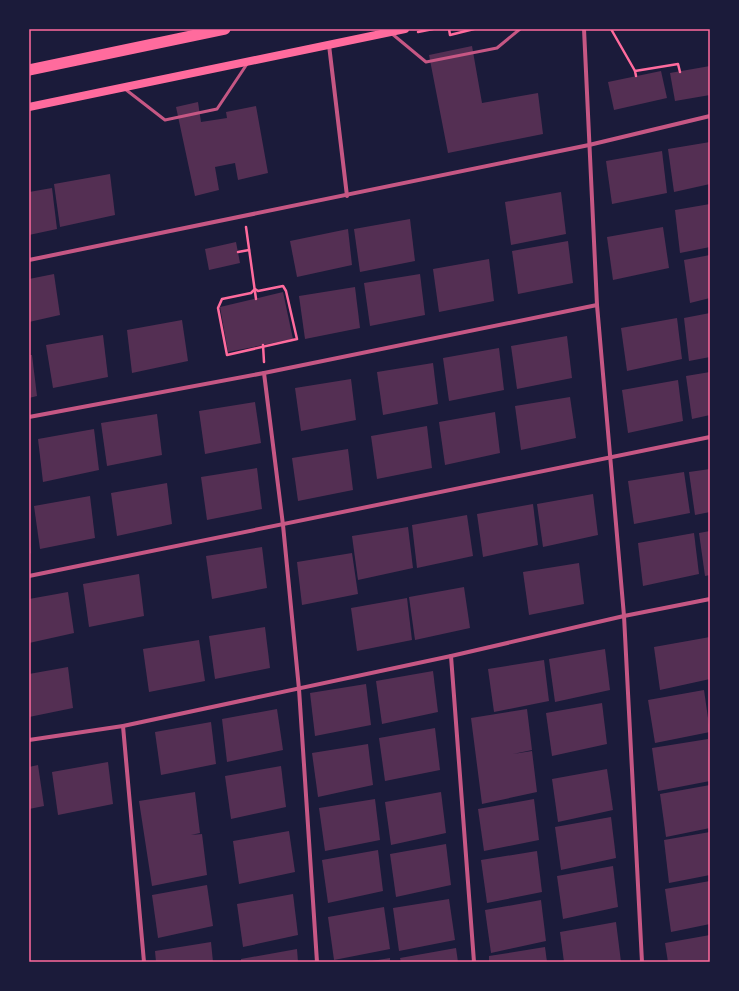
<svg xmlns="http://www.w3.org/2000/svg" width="739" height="991" viewBox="0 0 739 991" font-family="Ubuntu,sans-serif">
	<rect width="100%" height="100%" fill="#1b1b3a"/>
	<g fill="#542f53">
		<path d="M472,46L482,103L538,93L543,134L448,153L429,55Z"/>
		<path d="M710,66V95L675,101L670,73Z"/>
		<path d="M661,71L667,98L614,110L608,82Z"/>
		<path d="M198,102L201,122L227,118L226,112L256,106L268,173L238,180L235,163L215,167L219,190L195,196L176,107Z"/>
		<path d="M710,142V184L674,192L668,149Z"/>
		<path d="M662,151L667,193L612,204L606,161Z"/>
		<path d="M110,174L115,215L60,227L54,184Z"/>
		<path d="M52,188L57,229L29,235V192Z"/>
		<path d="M561,192L566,234L511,245L505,202Z"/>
		<path d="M710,204V247L680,253L675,210Z"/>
		<path d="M410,219L415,261L360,272L354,229Z"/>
		<path d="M663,227L669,268L613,280L607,237Z"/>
		<path d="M348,229L352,265L297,277L290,241Z"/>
		<path d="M568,241L573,283L518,294L512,251Z"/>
		<path d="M236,242L240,263L209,270L205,249Z"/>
		<path d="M710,255V298L690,303L684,260Z"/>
		<path d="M489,259L494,301L439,312L433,269Z"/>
		<path d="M54,274L60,315L29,322V279Z"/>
		<path d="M420,274L425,315L370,326L364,283Z"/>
		<path d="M355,287L360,328L305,339L299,296Z"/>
		<path d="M283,292L293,339L228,352L220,307Z"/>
		<path d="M710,313V357L689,361L684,318Z"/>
		<path d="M677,318L682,359L627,371L621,328Z"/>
		<path d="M182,320L188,361L132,373L127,330Z"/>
		<path d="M103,335L108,377L53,388L46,345Z"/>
		<path d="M567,336L572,378L517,389L511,346Z"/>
		<path d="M499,348L504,390L449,401L443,358Z"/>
		<path d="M29,355H32L37,396L29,398Z"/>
		<path d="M433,363L438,404L383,415L377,372Z"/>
		<path d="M710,372V415L692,419L686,376Z"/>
		<path d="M351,379L356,420L301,431L295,388Z"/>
		<path d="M678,380L683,421L628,433L622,390Z"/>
		<path d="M570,397L576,438L521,450L515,406Z"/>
		<path d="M255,402L261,443L205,454L199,411Z"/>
		<path d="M495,412L500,453L445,465L439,422Z"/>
		<path d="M157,414L162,455L107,466L101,423Z"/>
		<path d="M427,426L432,468L377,479L371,436Z"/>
		<path d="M94,429L99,470L43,482L38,439Z"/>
		<path d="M348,449L353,490L298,501L292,458Z"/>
		<path d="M257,468L262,509L207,520L201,477Z"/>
		<path d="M710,469V512L695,515L689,472Z"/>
		<path d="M684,472L690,513L634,524L628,481Z"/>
		<path d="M167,483L172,524L117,536L111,493Z"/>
		<path d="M593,494L598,535L543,547L537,504Z"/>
		<path d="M90,496L95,538L40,549L34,506Z"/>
		<path d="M533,504L538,545L483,557L477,514Z"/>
		<path d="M467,515L473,556L417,568L412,525Z"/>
		<path d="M408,527L413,568L358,580L352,536Z"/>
		<path d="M710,531V575L705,576L699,533Z"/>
		<path d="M694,533L699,574L643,586L638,543Z"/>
		<path d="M29,541L31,553L29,554Z"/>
		<path d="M262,547L267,588L212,599L206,556Z"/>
		<path d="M352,553L358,594L302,605L297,562Z"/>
		<path d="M579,563L584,604L529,615L523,572Z"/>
		<path d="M139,574L144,616L89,627L83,584Z"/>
		<path d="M464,587L470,628L415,640L409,597Z"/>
		<path d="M68,592L74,633L29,643V599Z"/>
		<path d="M407,598L412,640L357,651L351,608Z"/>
		<path d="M265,627L270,668L215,679L209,636Z"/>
		<path d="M710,637V679L660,690L654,647Z"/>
		<path d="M199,640L205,681L149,692L143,649Z"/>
		<path d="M605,649L610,690L555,702L549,659Z"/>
		<path d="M544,660L549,701L494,712L488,669Z"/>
		<path d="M68,667L73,708L29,717V674Z"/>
		<path d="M433,671L438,712L382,724L376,681Z"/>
		<path d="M366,684L371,725L315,736L310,693Z"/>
		<path d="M704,690L710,732L655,743L648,700Z"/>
		<path d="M602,703L607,744L552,756L546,713Z"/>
		<path d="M277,709L283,750L227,762L222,719Z"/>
		<path d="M527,709L532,750L513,754L532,751L537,792L482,804L471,718Z"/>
		<path d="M211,722L216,764L161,775L155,732Z"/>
		<path d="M435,728L440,770L385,781L379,738Z"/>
		<path d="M708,739L710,781L658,791L652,748Z"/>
		<path d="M368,744L373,785L318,797L312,753Z"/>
		<path d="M108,762L113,804L58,815L52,772Z"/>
		<path d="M38,765L44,806L29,809V767Z"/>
		<path d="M281,766L286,807L231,819L225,776Z"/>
		<path d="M607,769L613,810L558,822L552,779Z"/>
		<path d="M710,785V828L666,837L660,794Z"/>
		<path d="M195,792L200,833L191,835L202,834L207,875L152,886L139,801Z"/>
		<path d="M441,792L446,833L391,845L385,802Z"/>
		<path d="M375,799L380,840L325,851L319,808Z"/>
		<path d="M534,799L539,840L484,851L478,809Z"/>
		<path d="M611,817L616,858L561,870L555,827Z"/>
		<path d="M289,831L295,872L239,884L233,841Z"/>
		<path d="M710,832V875L669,883L664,840Z"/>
		<path d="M446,844L451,885L396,897L390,854Z"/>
		<path d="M378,850L383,891L328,903L322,860Z"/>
		<path d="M537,851L542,892L487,903L481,860Z"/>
		<path d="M613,866L618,907L563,919L557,876Z"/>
		<path d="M710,881V924L671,932L665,889Z"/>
		<path d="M207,885L213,926L158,938L152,895Z"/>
		<path d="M293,894L298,935L243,947L237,904Z"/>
		<path d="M449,899L455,940L399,951L393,908Z"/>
		<path d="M541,900L546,941L491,953L485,910Z"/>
		<path d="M384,907L390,949L334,960L328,917Z"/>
		<path d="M616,922L621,962H564L560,932Z"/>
		<path d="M710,935V962H668L665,943Z"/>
		<path d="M211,942L213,962H156L155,951Z"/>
		<path d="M545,947L547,962H489V956Z"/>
		<path d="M456,948L458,962H401L400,958Z"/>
		<path d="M297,949L298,962H241V959Z"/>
		<path d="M390,958V962H372V961Z"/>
	</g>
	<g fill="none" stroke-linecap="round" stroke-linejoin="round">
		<g stroke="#ff6b9d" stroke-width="2.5">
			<path d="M449,29L450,35L474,29"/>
			<path d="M611,29L635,71"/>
			<path d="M418,32L433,29"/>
			<path d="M636,76L635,71L678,64L680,72"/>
			<path d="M246,227L256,299"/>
			<path d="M238,252L249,250"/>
			<path d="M283,286L286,291L297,339L227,355L218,308L222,299L251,293L255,289L258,291Z"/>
			<path d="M263,345L264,362"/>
		</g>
		<g stroke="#c65784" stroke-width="3">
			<path d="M391,33L426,62L497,48L520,29"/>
			<path d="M125,89L165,120L217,109L247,64"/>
		</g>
		<g stroke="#c65784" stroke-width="4">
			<path d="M584,29L597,305L624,616L642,962"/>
			<path d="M329,45L347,196"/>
			<path d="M29,260L589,145L710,116"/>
			<path d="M264,373L283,525L299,689L317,962"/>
			<path d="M29,417L264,373L597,305"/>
			<path d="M29,576L710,437"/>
			<path d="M451,656L474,962"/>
			<path d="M123,726L144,962"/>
			<path d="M29,740L123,726L451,656L624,616L710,599"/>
		</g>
		<path stroke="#ff6b9d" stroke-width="8" d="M29,107L405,29"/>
		<path stroke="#ff6b9d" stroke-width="11" d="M29,70L225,29"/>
	</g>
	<rect width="739" height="991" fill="none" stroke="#1b1b3a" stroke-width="60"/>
	<rect x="30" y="30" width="679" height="931" fill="none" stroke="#ff6b9d" stroke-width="1.5"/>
</svg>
